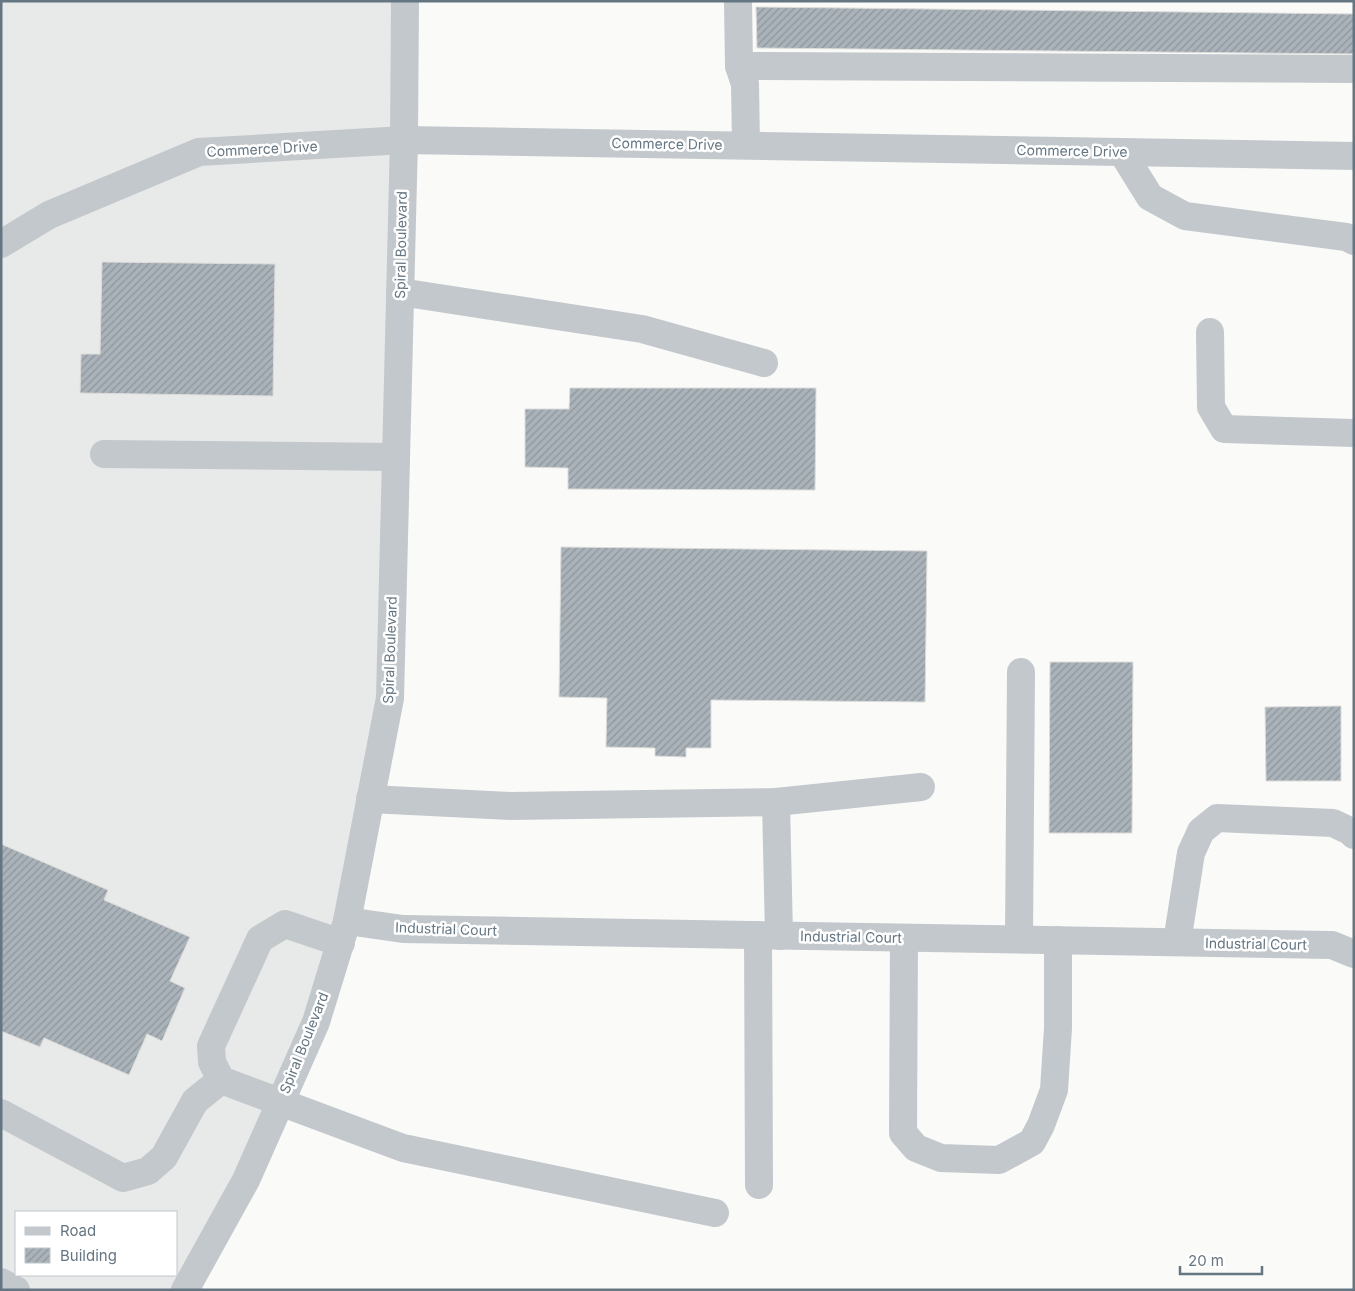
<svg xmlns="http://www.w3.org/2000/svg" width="1355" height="1291" viewBox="0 0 1355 1291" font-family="Inter,sans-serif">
	<defs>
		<pattern id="building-hatch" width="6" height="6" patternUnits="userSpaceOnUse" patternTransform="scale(1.25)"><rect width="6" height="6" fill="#aab3b9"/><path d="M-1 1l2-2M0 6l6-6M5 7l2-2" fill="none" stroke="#8e969c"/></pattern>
	</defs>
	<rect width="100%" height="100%" fill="#fafaf8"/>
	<path fill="#e8e9e9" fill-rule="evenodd" d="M1,1H405L390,698L347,921L185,1290H1ZM16,1212H176V1275H16Z"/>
	<g fill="url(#building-hatch)" stroke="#dcdcda">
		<path d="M756,7L1354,14V54L757,48Z"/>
		<path d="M102,262L275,264L273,396L80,393L81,354H100Z"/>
		<path d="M570,388H816L815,490L568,489V468L525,467V409H569Z"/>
		<path d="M561,547L927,551L925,702L711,700V748H686V757L655,756V748L606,747L607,698L559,697Z"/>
		<path d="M1050,662H1133L1132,833H1049Z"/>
		<path d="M1341,706V781H1266L1265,707Z"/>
		<path d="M1,844L108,890L104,900L190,937L170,981L185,988L162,1041L147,1034L129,1075L44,1038L40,1047L1,1031Z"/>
	</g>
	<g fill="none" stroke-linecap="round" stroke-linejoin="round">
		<g stroke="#c3c8cc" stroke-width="28">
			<path d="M738,1L739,66L745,84L746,145"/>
			<path d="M739,66L1354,69"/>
			<path d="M1122,152L1150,197L1185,216L1346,237L1354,241"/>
			<path d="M1,244L49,215L199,152L404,140L1354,156"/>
			<path d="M400,292L642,329L764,363"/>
			<path d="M1210,332L1211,407L1224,429L1354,433"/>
			<path d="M104,454L396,457"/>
			<path d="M370,799L511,806L776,802L921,787"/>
			<path d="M776,802L779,936"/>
			<path d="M347,921L403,929L1332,945L1354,954"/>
			<path d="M758,935L759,1185"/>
			<path d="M904,938L903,1133L916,1148L941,1158L999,1160L1032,1142L1041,1125L1054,1090L1058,1028V940"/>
			<path d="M1019,939L1021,672"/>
			<path d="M1177,942L1191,853L1201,831L1217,818L1333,823L1350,831L1354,835"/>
			<path d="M341,943L285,924L260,939L211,1046L212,1062L221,1080L403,1148L715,1213"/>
			<path d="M1,1113L123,1178L148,1171L164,1157L195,1101L221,1080"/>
			<path d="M1,1282L16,1290"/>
			<path d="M185,1290L246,1180L316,1022L347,921L390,698L404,140L405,1"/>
		</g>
	</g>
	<g text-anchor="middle" stroke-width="5" stroke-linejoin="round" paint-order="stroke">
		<g font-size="14" fill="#657683" stroke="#fff">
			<text transform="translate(667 144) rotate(1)" y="5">Commerce Drive</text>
			<text transform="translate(262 149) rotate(-3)" y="5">Commerce Drive</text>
			<text transform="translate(1072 151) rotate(1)" y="5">Commerce Drive</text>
			<text transform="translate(401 245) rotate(-89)" y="5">Spiral Boulevard</text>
			<text transform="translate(390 650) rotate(-88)" y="5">Spiral Boulevard</text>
			<text transform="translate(446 929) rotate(2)" y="5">Industrial Court</text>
			<text transform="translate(851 937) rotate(1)" y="5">Industrial Court</text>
			<text transform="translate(1256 944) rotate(1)" y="5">Industrial Court</text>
			<text transform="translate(304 1043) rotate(-68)" y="5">Spiral Boulevard</text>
		</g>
	</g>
	<rect width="1355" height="1291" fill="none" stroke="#657683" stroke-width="5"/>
	<rect x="15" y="1211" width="162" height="65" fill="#ffffff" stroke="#c1c8cd"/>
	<rect x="25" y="1227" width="25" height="8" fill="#c3c8cc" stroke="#c1c8cd"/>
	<text x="60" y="1236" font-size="15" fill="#657683">Road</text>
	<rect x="25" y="1248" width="25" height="15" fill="url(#building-hatch)" stroke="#c1c8cd"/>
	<text x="60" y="1261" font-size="15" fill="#657683">Building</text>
	<path d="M1180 1266v8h82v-8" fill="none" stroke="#657683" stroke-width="2.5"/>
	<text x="1188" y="1266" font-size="15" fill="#657683" stroke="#ffffff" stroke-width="4" paint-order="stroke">20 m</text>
</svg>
